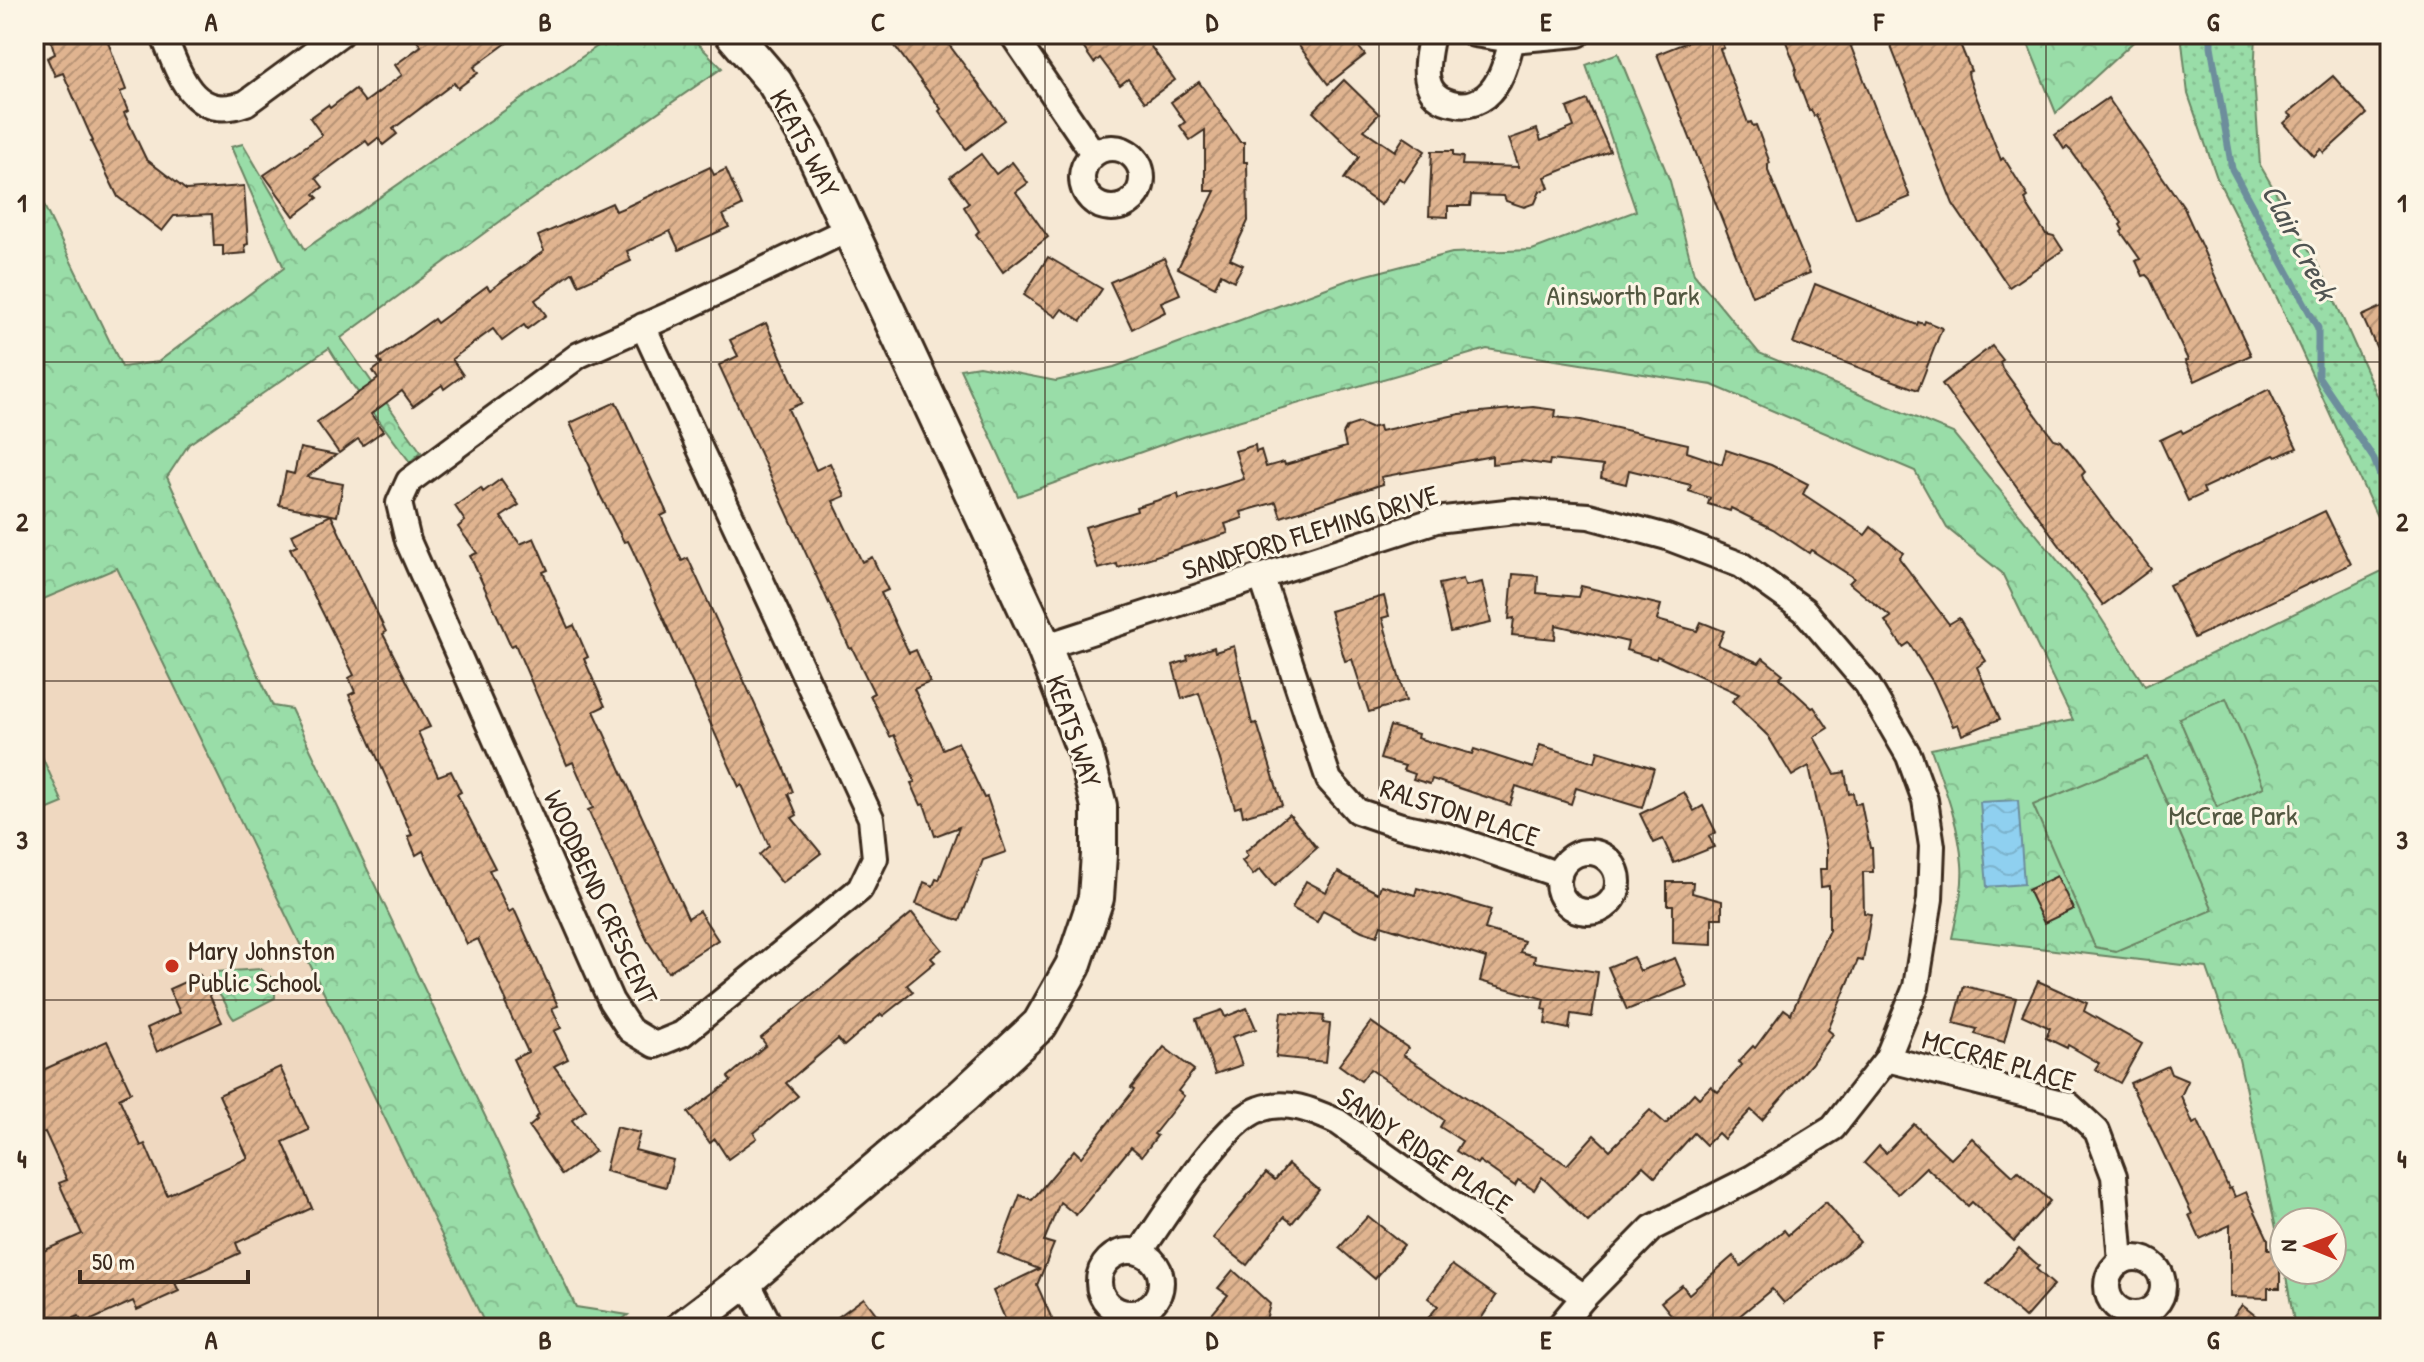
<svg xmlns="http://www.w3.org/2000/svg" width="2424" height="1362" viewBox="0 0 2424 1362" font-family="'Patrick Hand',sans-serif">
	<defs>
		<pattern id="grass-dots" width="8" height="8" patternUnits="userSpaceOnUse" patternTransform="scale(2)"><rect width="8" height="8" fill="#99dda8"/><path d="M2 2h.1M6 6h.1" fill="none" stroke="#85be90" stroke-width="1.8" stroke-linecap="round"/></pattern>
		<pattern id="forest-crowns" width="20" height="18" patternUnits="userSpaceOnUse" patternTransform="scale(2)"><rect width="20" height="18" fill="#99dda8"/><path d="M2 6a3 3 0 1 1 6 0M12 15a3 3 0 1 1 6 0" fill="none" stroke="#85be90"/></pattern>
		<pattern id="water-waves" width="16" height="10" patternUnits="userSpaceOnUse" patternTransform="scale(2)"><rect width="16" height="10" fill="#8fd0f0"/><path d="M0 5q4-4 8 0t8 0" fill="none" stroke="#7cb3cd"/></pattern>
		<pattern id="building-hatch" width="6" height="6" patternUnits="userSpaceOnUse" patternTransform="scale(2)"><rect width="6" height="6" fill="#e0b490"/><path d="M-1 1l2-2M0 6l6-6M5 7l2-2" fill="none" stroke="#b79375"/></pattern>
	</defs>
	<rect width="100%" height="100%" fill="#f6e8d4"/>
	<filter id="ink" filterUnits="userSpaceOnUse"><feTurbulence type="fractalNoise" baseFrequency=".0125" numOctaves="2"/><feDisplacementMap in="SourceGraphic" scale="16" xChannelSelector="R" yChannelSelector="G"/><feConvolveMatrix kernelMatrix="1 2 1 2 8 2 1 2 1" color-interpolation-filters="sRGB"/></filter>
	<g filter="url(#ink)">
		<path fill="#efd8c0" d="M116,567L487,1328H34V603Z"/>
		<path fill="url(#grass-dots)" stroke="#6a8463" stroke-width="2" d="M2181,34H2256L2254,78L2260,165L2323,274L2390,424V545L2278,300L2217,178L2188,94Z"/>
		<g fill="url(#forest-crowns)" stroke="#6a8463" stroke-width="2">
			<path d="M615,34H688L722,68L513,212L341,338L421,452L410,462L351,383L329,348L189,444L167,477L273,706L291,709L576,1307L628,1315L612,1328H487L117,568L34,603V185L122,367L158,362L284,268L231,147L243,144L305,249Z"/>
			<path d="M2024,34H2142L2056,113Z"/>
			<path d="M1618,53L1670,181L1694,274L1759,353L1953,433L2086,595L2145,686L2390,567V1328H2295L2285,1270H2332V1222H2284V1265L2239,1059L2207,968L1952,938C1957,914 1964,888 1962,864C1959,824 1944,786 1931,749L2073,720L2002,573L1947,528L1915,471L1712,385L1487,349L1189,435L1018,496L960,369L979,366L1056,381L1114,367L1348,280L1452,253L1532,250L1636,211L1586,65Z"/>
			<path d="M261,969L275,981V998L234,1019C228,1013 228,1007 224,1001C218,992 213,988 209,978L216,972Z"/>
		</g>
		<g fill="#99dda8" stroke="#6a8463" stroke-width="2">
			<path d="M2226,698L2264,787L2217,807L2179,718Z"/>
			<path d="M34,739L63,803L34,815Z"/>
			<path d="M2147,757L2213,910L2116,951L2095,947L2033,805Z"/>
		</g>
		<path fill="url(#water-waves)" stroke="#6d8e9c" stroke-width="2" d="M2018,800L2024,884L1987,887L1980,802Z"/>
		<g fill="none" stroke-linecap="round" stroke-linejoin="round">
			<path stroke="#6d8e9c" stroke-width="7" d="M2211,34V46L2232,169L2318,328V376L2374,459L2390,503"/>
		</g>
		<g fill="url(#building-hatch)" stroke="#3b2a1e" stroke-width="2">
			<path d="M49,34H105L126,90L120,92L128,111L124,113L146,159L186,190L244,186L248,244L245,245L246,253L223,255V246H214L212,214L174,216L162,231L118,197L91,142L93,141L63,73L55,76L47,58L55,54Z"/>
			<path d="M427,34H519L474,67L478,73L458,88L454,83L393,129L397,134L383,145L378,138L369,145L366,141L316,178L323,187L314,194L318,198L294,216L264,175L322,135L310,118L328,105L330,108L355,89L365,102L402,75L395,65L421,46L417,41Z"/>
			<path d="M886,34H941L1005,120L966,149L939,111L941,109Z"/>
			<path d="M1074,34H1128L1135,44L1144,37L1175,80L1145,102L1128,79L1120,85L1100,58L1094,63Z"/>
			<path d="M1290,34H1336L1342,42L1350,36L1365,55L1328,84Z"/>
			<path d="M1708,34H1718L1724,48L1720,49L1748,123L1751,122L1753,126L1756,125L1770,163L1768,164V171L1810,273L1752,296L1657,54Z"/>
			<path d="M1783,34H1846L1910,197L1856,219L1816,115L1814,116L1811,110L1809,111L1795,74L1796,67Z"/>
			<path d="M1886,34H1956L1971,71L1968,72L1969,78L2001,160L2003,158L2007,163L2028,197L2025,199L2027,205L2046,234L2054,236L2063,250L2009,287L1953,204Z"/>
			<path d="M2333,76L2367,114L2324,153L2321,149L2314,156L2284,123L2292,116L2288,113Z"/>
			<path d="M1344,80L1379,114L1364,130L1395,151L1404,137L1425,151L1404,182L1399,178L1381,205L1344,179L1359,157L1313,112Z"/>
			<path d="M1199,82L1240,142H1244V162H1247L1248,221L1230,259L1243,265L1234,281L1221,274L1215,287L1178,268L1215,191H1205V130L1190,140L1180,126L1185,122L1171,102Z"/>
			<path d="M2108,98L2184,208L2251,355L2195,381L2185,361L2188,360L2150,279L2146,275L2143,276L2136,261L2140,259L2121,232L2123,230L2120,225L2122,223L2072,152L2067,147L2064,149L2055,135Z"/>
			<path d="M1587,100L1610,151L1545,177L1549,188L1540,191L1535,203L1524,207L1506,201L1504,196L1471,195L1470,206H1448V217L1429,216L1432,151H1453V156L1463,157L1462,165L1519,167L1509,139L1537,129L1541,141L1574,127L1567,108Z"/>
			<path d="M981,154L996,174L1012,162L1028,183L1016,192L1048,237L1003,272L976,234L979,231L964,207L969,203L950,177Z"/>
			<path d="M710,167L714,175L726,169L742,206L723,215L729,227L679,250L670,231L627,251L631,261L579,285L573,272L535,300L546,315L527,329L524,325L502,341L493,329L452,359L463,375L444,389L442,385L413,406L402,391L371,414L383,431L363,445L358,439L339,453L317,422L378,379L373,371L382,364L378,359L434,319L437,323L487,286L490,290L544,251L538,236L612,203L616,211L628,206Z"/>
			<path d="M1048,257L1102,289L1081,321L1062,309L1056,317L1024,295Z"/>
			<path d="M1164,258L1180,294L1161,302L1165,312L1132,329L1110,282Z"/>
			<path d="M1815,284L1917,325L1918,322L1924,324L1925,321L1942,328L1918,390L1793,343Z"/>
			<path d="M2390,303V377L2362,316Z"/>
			<path d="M766,323L802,403L788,409L816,470L830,463L845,496L833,501L862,562L872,557L888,590L881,593L909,653L916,650L930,682L914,689L943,749L958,742L984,798L987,797L1006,852L983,860L960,921L916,904L924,882L933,886L936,879L939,880L959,827L935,836L924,804L921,805L911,783L915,782L908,765L894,735L890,737L870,695L874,693L852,648L850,649L719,365L738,356L730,340Z"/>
			<path d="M1992,346L2003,360L2000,362L2002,368L2054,439L2061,441L2075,458L2085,472L2082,475L2084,481L2151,569L2103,605L1942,384Z"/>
			<path d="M2269,389L2297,448L2276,457L2274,455L2203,488L2205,493L2188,501L2160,440L2181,430L2183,433Z"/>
			<path d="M616,402L667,513L661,516L682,561L688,558L783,766L793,792L788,794L797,815L792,818L821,853L782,883L759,855L769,846L742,785L739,787L633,551L628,541L624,542L600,495L589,470L591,469L570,423Z"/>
			<path d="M1533,407L1556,410L1555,417L1581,420L1688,444L1687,452L1722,464L1726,450L1771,465L1808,484L1803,494L1865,535L1871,527L1903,553L1899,558L1949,624L1959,618L1986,661L1977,667L2000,719L1962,735L1958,724L1953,726L1934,684L1909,643L1903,647L1885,621L1891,617L1849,583L1854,578L1811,550L1809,553L1773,529L1731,508L1730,511L1708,504L1710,498L1689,491L1691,485L1629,470L1626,484L1601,478L1603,466L1550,460L1549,465L1522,461L1492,464V456L1381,477L1383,484L1281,517L1276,502L1241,512L1243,518L1225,524L1228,533L1118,568L1117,564L1098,569L1085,527L1137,511L1136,507L1178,494L1179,499L1244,479L1235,451L1255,445L1256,452L1261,450L1266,467L1284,462L1285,465L1346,447L1343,434L1347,427L1359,423L1370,428L1379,426L1380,431L1460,414Z"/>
			<path d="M300,448L336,455L307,477L343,484L337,516L279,505L286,472L294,474Z"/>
			<path d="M501,479L519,505L501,517L520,544L534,538L548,570L543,572L568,628L574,625L588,657L584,659L605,706L594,711L688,918L699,911L718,940L668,972L647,940L588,810L593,808L573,762L567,765L515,644L511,646L482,582L470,556L477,553L458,527L465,521L455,506L481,488L483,492Z"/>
			<path d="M2325,511L2351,564L2194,638L2169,585Z"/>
			<path d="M331,515L386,632L383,634L430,727L418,732L438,776L451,771L461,792L457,794L495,868L489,870L509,912L514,909L558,1006L552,1008L561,1028L554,1031L568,1059L554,1066L586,1110L572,1120L595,1151L562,1175L529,1127L537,1120L535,1118L539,1115L513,1059L528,1052L505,1003L507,1002L478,939L467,944L423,851L416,855L408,836L412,835L349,695L355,692L349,678L354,675L290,548L297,545L292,534Z"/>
			<path d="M1513,574L1538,576L1537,593L1578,597L1581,586L1661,605L1657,620L1697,631L1701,622L1724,631L1718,645L1759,663L1763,658L1783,674L1779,678L1812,708L1814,707L1828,728L1814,737L1835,774L1845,772L1849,794L1853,793L1855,804L1861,803L1870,848H1872L1873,872H1863L1864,913L1871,914L1863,961L1858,960L1828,1030L1833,1034L1811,1064L1762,1120L1751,1110L1724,1139L1718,1133L1706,1145L1694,1133L1655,1177L1643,1166L1588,1222L1542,1177L1534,1190L1518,1180L1515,1186L1479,1161L1477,1164L1456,1151L1462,1141L1440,1127L1444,1120L1370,1069L1361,1081L1339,1065L1371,1022L1408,1048L1403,1055L1567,1165L1594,1135L1610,1150L1650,1110L1666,1124L1694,1093L1699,1098L1711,1086L1718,1092L1742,1065L1738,1062L1753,1046L1755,1048L1784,1009L1791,1014L1829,930V886L1821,887L1820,869H1827V849L1809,766L1792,776L1768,736L1732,701L1739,694L1657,656L1656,659L1626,650L1628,642L1556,625L1555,639L1512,635L1514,618L1509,619Z"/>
			<path d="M1463,579L1465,586L1482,582L1491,623L1450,632L1439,584Z"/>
			<path d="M1384,596L1389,616L1382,618L1406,701L1369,712L1352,659L1345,661L1330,611Z"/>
			<path d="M1234,646L1252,724L1257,723L1282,805L1243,816L1241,806L1235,808L1199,693L1182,699L1173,665L1188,660L1187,656L1214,647L1215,652Z"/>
			<path d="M1390,726L1418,734L1417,738L1472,754L1474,749L1533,768L1540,745L1595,762L1598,751L1654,768L1642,808L1576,788L1571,804L1516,786L1510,805L1432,779L1430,784L1413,779L1415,774L1403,770L1405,766L1380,759Z"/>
			<path d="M1684,792L1694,811L1703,806L1716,832L1709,836L1714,847L1674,863L1663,839L1654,843L1640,814Z"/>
			<path d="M1289,814L1317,848L1274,886L1260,869L1253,875L1242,861L1248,856L1245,852Z"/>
			<path d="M1338,872L1378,893L1381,885L1415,895L1417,888L1491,910L1485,929L1524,941L1520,952L1535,956L1534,962L1598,972L1592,1017L1571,1014L1569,1029L1545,1024L1547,1010L1542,1009L1544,999L1480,981L1486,958L1381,925L1377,936L1362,931L1323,910L1317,922L1292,908L1306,881L1326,892Z"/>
			<path d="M2057,876L2073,909L2044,923L2028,890Z"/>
			<path d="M1667,882H1693L1692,893L1722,901V918H1712V945L1673,943V905H1667Z"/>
			<path d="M912,913L942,949L931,958L935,962L907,985L913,992L883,1016L881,1014L844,1046L838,1039L786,1083L798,1096L754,1133L757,1138L728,1159L715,1139L710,1143L688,1113L731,1081L728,1077L766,1045L761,1038Z"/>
			<path d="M1633,957L1640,971L1675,958L1687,986L1627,1010L1608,967Z"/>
			<path d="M200,975L222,1022L157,1052L147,1028L180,1013L169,989Z"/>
			<path d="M2038,981L2087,1003L2084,1011L2142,1044L2120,1083L2095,1069L2099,1063L2068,1045L2067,1048L2046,1038L2050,1028L2022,1015Z"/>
			<path d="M1964,986L2016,998L2004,1042L1975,1034L1977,1029L1954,1023Z"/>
			<path d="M1247,1008L1256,1029L1232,1037L1242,1065L1215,1074L1196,1019L1222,1010L1225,1017Z"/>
			<path d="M1281,1012L1324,1016L1323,1023L1330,1024L1326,1062L1276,1057Z"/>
			<path d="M107,1041L131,1092L119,1098L141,1146L145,1144L167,1195L248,1158L219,1095L280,1067L309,1130L283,1142L312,1208L236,1243L240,1253L175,1283L179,1291L137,1310L133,1301L83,1324L79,1316L53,1327L34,1284V1255L82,1234L59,1183L67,1180L45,1132L34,1137V1074Z"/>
			<path d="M1164,1047L1194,1070L1178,1091L1184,1096L1154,1134L1157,1136L1142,1156L1131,1147L1076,1215L1060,1202L1044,1241L1054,1244L1037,1285L1056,1328H1009L993,1291L1039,1269L998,1253L1020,1195L1032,1200L1074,1150L1081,1157L1134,1090L1131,1088Z"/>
			<path d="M2168,1066L2171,1074L2188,1081L2181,1096L2193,1124L2198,1121L2229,1189L2231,1188L2235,1197L2246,1192L2268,1239V1250H2280V1288H2268V1298L2230,1297V1225L2200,1239L2189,1215L2192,1214L2130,1083Z"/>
			<path d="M1914,1124L1951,1159L1972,1138L2013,1176L2018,1171L2050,1201L2014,1241L1972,1202L1968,1206L1926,1167L1898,1194L1864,1163L1879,1146L1886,1153Z"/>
			<path d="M616,1127L640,1133L635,1150L673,1160L666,1187L605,1171Z"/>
			<path d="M1288,1164L1319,1190L1292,1223L1284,1217L1247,1265L1213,1238L1266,1173L1275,1180Z"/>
			<path d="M1826,1202L1860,1242L1784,1303L1772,1289L1725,1328H1659L1673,1317L1661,1302L1682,1285L1689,1294L1733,1256L1741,1266L1784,1230L1788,1235Z"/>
			<path d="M1368,1216L1404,1245L1375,1279L1339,1248Z"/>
			<path d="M2019,1248L2039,1266L2036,1269L2054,1285L2025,1318L1987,1284Z"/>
			<path d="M1452,1265L1496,1296L1475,1328H1420L1438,1306L1428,1298Z"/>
			<path d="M1233,1270L1270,1304L1264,1328H1205L1216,1317L1212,1314L1228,1295L1218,1288Z"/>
			<path d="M864,1298L887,1328H823Z"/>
			<path d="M2242,1305L2271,1328H2224Z"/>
		</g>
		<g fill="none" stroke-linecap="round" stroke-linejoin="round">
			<g stroke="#3b2a1e" stroke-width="30">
				<g id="street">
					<path d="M163,34C179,73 192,123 246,103L340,34"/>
					<path d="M1012,34L1093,153"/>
					<path d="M1432,34C1426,63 1417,98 1457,104C1467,106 1477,103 1486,96C1502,83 1507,58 1512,40"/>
					<path d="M1474,34L1512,40L1578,34"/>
					<circle cx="1112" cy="178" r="30"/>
					<path d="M643,326L871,818L875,858L860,889L682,1034L655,1045L630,1030L611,1001L408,541L399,503L409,481L579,355L678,311L849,229"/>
					<path d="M1262,578L1329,780L1357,811L1401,826L1444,835L1559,875"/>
					<path d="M1044,647L1436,520L1515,511L1589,516L1667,537L1741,565L1804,610L1867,684L1909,756L1925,800L1932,846L1930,899L1916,987L1887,1059L1833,1128L1752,1178L1652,1228L1584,1297L1558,1328"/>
					<circle cx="1588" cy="882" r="30"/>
					<path d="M1887,1059L2069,1105L2097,1131L2114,1176L2121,1262"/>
					<circle cx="1130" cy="1282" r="31"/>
					<path d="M1140,1252C1165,1217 1222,1122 1260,1109C1287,1099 1313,1111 1338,1122L1584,1297"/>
					<circle cx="2135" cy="1286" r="28"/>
					<path d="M746,1280L771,1328"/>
				</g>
			</g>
			<g stroke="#3b2a1e" stroke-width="40">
				<path id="secondary" d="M683,1328L746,1280L963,1096L1040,1024L1073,966L1096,898L1099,854V806L1085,752L1044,647L808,140L775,83L733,34"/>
			</g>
			<use href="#street" stroke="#fcf5e5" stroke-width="24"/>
			<use href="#secondary" stroke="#fcf5e5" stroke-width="34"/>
		</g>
	</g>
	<path fill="none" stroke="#3b2a1e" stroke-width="2" stroke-opacity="0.55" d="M378,34V1328M711,34V1328M1045,34V1328M1379,34V1328M1713,34V1328M2046,34V1328M34,362H2390M34,681H2390M34,1000H2390"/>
	<circle fill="#c8321e" stroke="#fcf5e5" stroke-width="3" cx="172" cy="966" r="8"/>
	<g text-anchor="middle" stroke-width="6" stroke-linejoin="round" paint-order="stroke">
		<g font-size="28" fill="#3b2a1e" stroke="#fcf5e5">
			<text transform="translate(805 143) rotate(62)" y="10">KEATS WAY</text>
			<text transform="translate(1310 532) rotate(-17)" y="10">SANDFORD FLEMING DRIVE</text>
			<text transform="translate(1074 731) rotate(71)" y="10">KEATS WAY</text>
			<text transform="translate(1460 812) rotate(18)" y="10">RALSTON PLACE</text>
			<text transform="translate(601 897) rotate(65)" y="10">WOODBEND CRESCENT</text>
			<text transform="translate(1999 1060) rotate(16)" y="10">MCCRAE PLACE</text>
			<text transform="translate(1425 1150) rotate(34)" y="10">SANDY RIDGE PLACE</text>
		</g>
		<g font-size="28" fill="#525740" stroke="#fcf5e5">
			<text x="1623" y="305">Ainsworth Park</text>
			<text x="2233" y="825">McCrae Park</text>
		</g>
		<g font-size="28" fill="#3b2a1e" stroke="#fcf5e5" text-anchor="start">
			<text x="188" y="960">Mary Johnston<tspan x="188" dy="32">Public School</tspan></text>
		</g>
		<g font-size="30" font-style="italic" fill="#505452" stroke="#fcf5e5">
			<text transform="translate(2299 242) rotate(62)" y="10">Clair Creek</text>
		</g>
	</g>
	<rect width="2424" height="1362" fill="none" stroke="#fcf5e5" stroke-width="88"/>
	<g transform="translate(2308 1246) rotate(271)"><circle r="38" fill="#fcf5e5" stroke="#afa495" stroke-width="2"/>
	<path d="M0-6L14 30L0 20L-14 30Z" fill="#c8321e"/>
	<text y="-12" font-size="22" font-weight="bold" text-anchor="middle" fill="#3b2a1e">N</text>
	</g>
	<path d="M80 1270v12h168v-12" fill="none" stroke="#3b2a1e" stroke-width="4"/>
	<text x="92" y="1270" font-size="24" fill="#3b2a1e" stroke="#fcf5e5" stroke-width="6" paint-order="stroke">50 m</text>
	<rect x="44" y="44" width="2336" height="1274" fill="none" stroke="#3b2a1e" stroke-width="3"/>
	<g font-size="26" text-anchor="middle" font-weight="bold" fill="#3b2a1e">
		<text x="211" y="31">A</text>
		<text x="545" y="31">B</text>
		<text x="878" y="31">C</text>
		<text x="1212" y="31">D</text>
		<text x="1546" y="31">E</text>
		<text x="1879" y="31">F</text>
		<text x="2213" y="31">G</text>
		<text x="22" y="212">1</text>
		<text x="2402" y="212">1</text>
		<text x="22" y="531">2</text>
		<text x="2402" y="531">2</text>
		<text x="22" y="849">3</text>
		<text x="2402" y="849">3</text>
		<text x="22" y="1168">4</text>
		<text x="2402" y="1168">4</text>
		<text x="211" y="1349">A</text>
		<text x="545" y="1349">B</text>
		<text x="878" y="1349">C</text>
		<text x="1212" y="1349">D</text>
		<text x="1546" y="1349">E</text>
		<text x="1879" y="1349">F</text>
		<text x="2213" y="1349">G</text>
	</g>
</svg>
